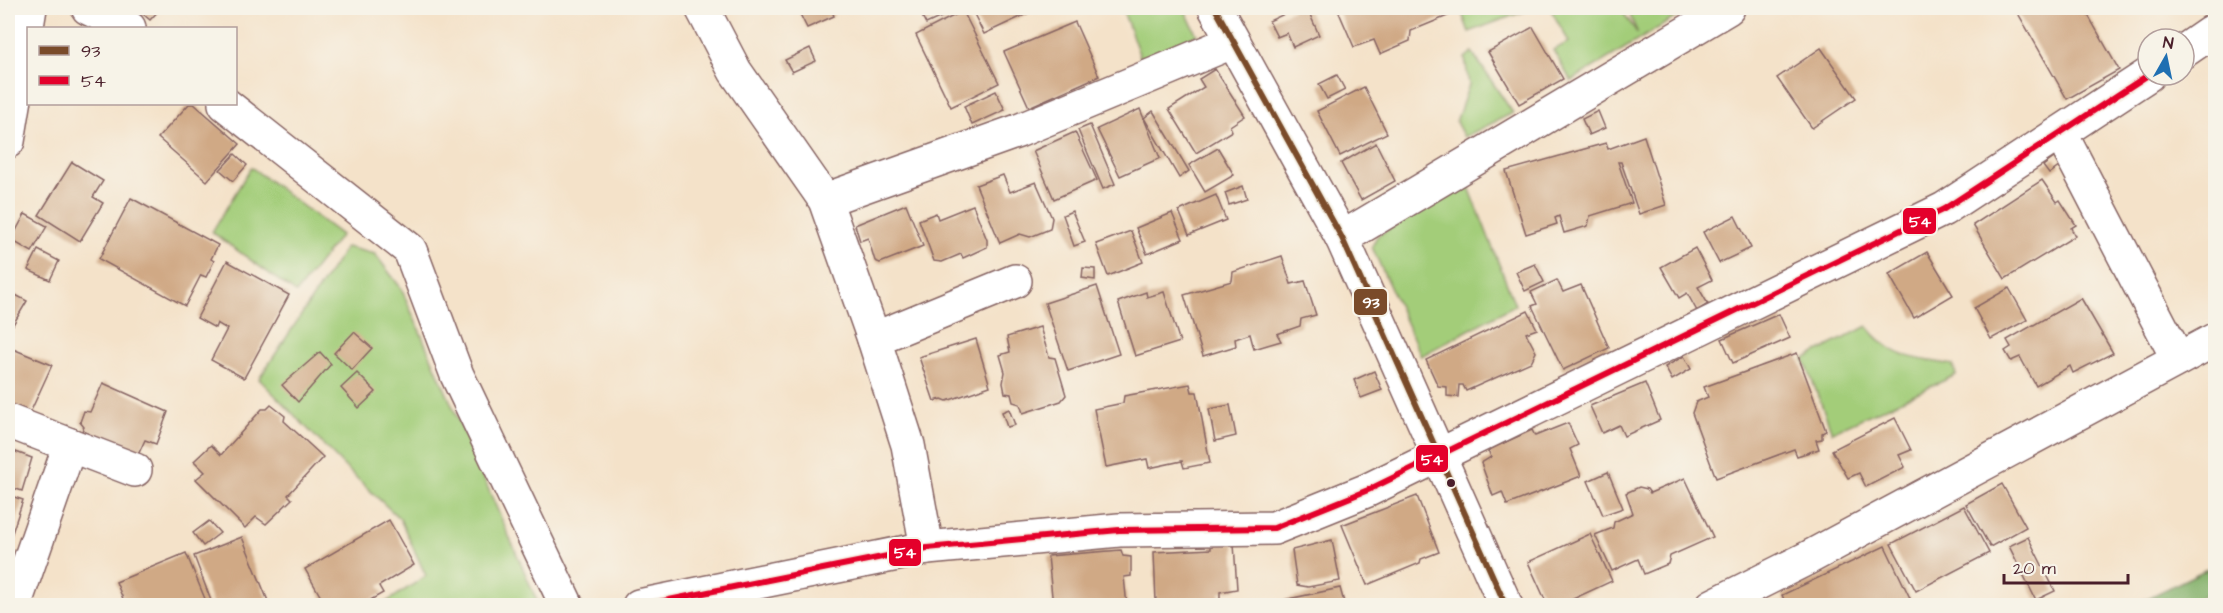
<svg xmlns="http://www.w3.org/2000/svg" width="2223" height="613" viewBox="0 0 2223 613" font-family="'Architects Daughter',sans-serif">
	<rect width="100%" height="100%" fill="#f7f3e8"/>
	<filter id="ink" filterUnits="userSpaceOnUse"><feTurbulence type="fractalNoise" baseFrequency=".0167" numOctaves="2"/><feDisplacementMap in="SourceGraphic" scale="12" xChannelSelector="R" yChannelSelector="G"/><feConvolveMatrix kernelMatrix="1 2 1 2 8 2 1 2 1" color-interpolation-filters="sRGB"/></filter>
	<filter id="wash" filterUnits="userSpaceOnUse"><feTurbulence type="fractalNoise" baseFrequency=".008" numOctaves="4" result="noise"/><feDisplacementMap in="SourceGraphic" scale="24" xChannelSelector="R" yChannelSelector="G"/><feGaussianBlur stdDeviation="1.35" result="paint"/><feColorMatrix in="noise" values="0 0 0 0 0 0 0 0 0 0 0 0 0 0 0 0 0 1.4 0 .05"/><feComposite in="paint" operator="in"/></filter>
	<g filter="url(#wash)">
		<rect width="100%" height="100%" fill="#f4e2c9"/>
		<g fill="#a3cd79" stroke="#767652" stroke-width="1.5">
			<path d="M1122,8H1184L1197,35L1142,62Z"/>
			<path d="M1460,8H1533L1469,32Z"/>
			<path d="M1550,8H1620L1638,34L1627,8H1691L1571,81L1553,50L1569,42Z"/>
			<path d="M1472,52L1513,113L1464,137L1456,122L1469,85L1465,58Z"/>
			<path d="M251,167L341,235L296,293L212,232Z"/>
			<path d="M1467,182L1515,305L1421,356L1372,247L1377,236Z"/>
			<path d="M346,247L375,254L401,288L538,603L525,606L382,605L426,576L400,519L344,466L259,379Z"/>
			<path d="M1867,326C1895,361 1912,357 1953,365L1956,375L1832,432L1804,359Z"/>
		</g>
		<path fill="#82b069" stroke="#66684a" stroke-width="1.5" d="M2215,565V589L2188,605H2134Z"/>
		<g id="blocks">
			<g fill="#d0a985">
				<path d="M136,8H161L150,20Z"/>
				<path d="M797,8H831L834,16L807,28Z"/>
				<path d="M918,8H961L926,24Z"/>
				<path d="M971,8H1029L1031,12L984,34Z"/>
				<path d="M1297,8H1307L1319,35L1293,47L1287,33L1277,37L1269,21Z"/>
				<path d="M1337,8H1455L1457,12L1411,31L1410,41L1380,54L1374,40L1354,47Z"/>
				<path d="M2015,8H2084L2119,70L2067,99Z"/>
				<path d="M963,11L999,83L951,107L916,35Z"/>
				<path d="M1075,22L1099,76L1029,107L1004,52Z"/>
				<path d="M1533,27L1563,79L1519,104L1488,52Z"/>
				<path d="M810,48L816,61L792,72L785,60Z"/>
				<path d="M1821,48L1856,98L1812,128L1777,78Z"/>
				<path d="M1215,69L1245,116L1230,126L1232,131L1196,153L1169,109L1204,87L1199,79Z"/>
				<path d="M1337,75L1345,90L1327,99L1319,84Z"/>
				<path d="M1364,87L1387,133L1340,156L1317,111Z"/>
				<path d="M996,91L1005,110L972,125L964,106Z"/>
				<path d="M189,104H194L240,144L207,181L158,138Z"/>
				<path d="M1140,109L1160,158L1120,176L1097,129Z"/>
				<path d="M1153,111L1189,171L1179,178L1144,118Z"/>
				<path d="M1598,111L1605,128L1589,135L1582,119Z"/>
				<path d="M1090,125L1115,184L1103,189L1078,130Z"/>
				<path d="M1075,132L1097,180L1054,199L1033,151Z"/>
				<path d="M1644,136L1666,205L1639,214L1621,162H1618L1632,203L1590,216L1588,226L1564,233L1559,216L1555,218L1557,224L1526,234L1506,171L1606,143L1608,149Z"/>
				<path d="M1376,143L1395,181L1361,200L1341,163Z"/>
				<path d="M1218,148L1234,175L1205,192L1189,165Z"/>
				<path d="M235,154L247,165L233,181L220,170Z"/>
				<path d="M2054,158L2060,166L2049,174L2043,166Z"/>
				<path d="M72,162L103,181L93,197L103,203L80,241L39,215Z"/>
				<path d="M1003,175L1010,192L1036,182L1052,218L1050,229L1030,237L1020,234L1000,243L976,185Z"/>
				<path d="M2042,180L2057,202L2060,200L2076,225L2071,228L2075,236L2005,279L1973,225Z"/>
				<path d="M1243,186L1247,199L1229,205L1225,193Z"/>
				<path d="M1216,195L1226,220L1189,235L1179,211Z"/>
				<path d="M131,198L218,245L211,259L214,261L206,277L201,275L185,306L99,259Z"/>
				<path d="M906,204L923,246L880,263L875,261L868,238L860,241L855,225Z"/>
				<path d="M973,205L987,240V247L963,258L961,254L942,262L934,261L919,220L936,213L938,219Z"/>
				<path d="M1072,211L1085,242L1074,246L1063,215Z"/>
				<path d="M1172,213L1183,239L1147,254L1136,228Z"/>
				<path d="M25,214L47,226L32,252L11,240Z"/>
				<path d="M1735,216L1751,248L1719,263L1703,232Z"/>
				<path d="M1131,231L1143,262L1108,276L1096,244Z"/>
				<path d="M1695,248L1712,280L1698,287L1708,304L1697,311L1687,293L1679,298L1661,267Z"/>
				<path d="M38,250L59,261L50,280L28,270Z"/>
				<path d="M1927,252L1953,295L1914,318L1889,274Z"/>
				<path d="M1282,256L1291,284L1305,281L1316,315L1301,319L1300,326L1277,334L1281,341L1254,349L1250,334L1235,339L1236,346L1203,356L1184,295L1232,281L1233,272Z"/>
				<path d="M227,261L289,295L244,378L211,360L227,329L217,323L215,328L197,318Z"/>
				<path d="M1535,264L1544,282L1525,291L1516,272Z"/>
				<path d="M1083,268L1095,269V280L1082,278Z"/>
				<path d="M1557,280L1563,292L1581,285L1609,348L1563,370L1532,306L1537,304L1531,292Z"/>
				<path d="M1097,286L1119,354L1068,371L1045,303Z"/>
				<path d="M2009,288L2027,320L1991,339L1974,308Z"/>
				<path d="M8,291L27,301L8,333Z"/>
				<path d="M1146,292L1147,297L1164,292L1180,342L1135,356L1118,302Z"/>
				<path d="M2081,298L2113,353L2073,373L2070,366L2036,386L2020,357L2011,361L2005,351L2011,347L2007,340Z"/>
				<path d="M1528,311L1537,329L1526,333L1536,352L1531,362L1466,391L1463,385H1459L1458,397L1447,396V387L1438,386L1426,360Z"/>
				<path d="M1779,314L1790,338L1733,363L1722,339Z"/>
				<path d="M1040,327L1049,357L1055,358L1066,395L1061,401L1023,413L1020,404L1013,402L1011,394L1005,393L1003,383L1005,372L1000,355L1010,352L1007,337Z"/>
				<path d="M354,332L372,348L352,370L334,353Z"/>
				<path d="M976,339L990,386L947,401L942,399L934,401L919,357Z"/>
				<path d="M8,347L52,365L29,415L8,407Z"/>
				<path d="M320,352L331,364L298,402L282,385Z"/>
				<path d="M1797,353L1826,431L1822,433V439L1816,440L1819,449L1797,456L1794,449L1716,478L1692,413L1696,402L1708,397L1704,387Z"/>
				<path d="M1684,356L1691,369L1672,380L1665,367Z"/>
				<path d="M1374,371L1382,390L1361,398L1354,380Z"/>
				<path d="M357,373L376,392L359,408L341,388Z"/>
				<path d="M103,383L168,412L156,444L145,440L137,457L82,431L84,427L80,422L84,411L90,412Z"/>
				<path d="M1645,383L1660,420L1624,436L1619,425L1602,433L1590,406Z"/>
				<path d="M1190,384L1192,392H1197L1210,463L1184,468L1182,461L1149,468L1147,459L1106,467L1094,409L1123,403L1124,396Z"/>
				<path d="M271,405L285,416L284,421L323,457L288,495L292,499L266,524L256,517L245,528L196,479L205,472L194,461L211,445L221,455L262,409H267Z"/>
				<path d="M1230,405L1236,436L1215,441L1209,409Z"/>
				<path d="M1009,409L1015,425L1007,427L1002,412Z"/>
				<path d="M1895,418L1911,450L1899,455L1905,467L1866,487L1859,473L1848,478L1832,450Z"/>
				<path d="M1568,423L1578,445L1570,449L1581,476L1507,505L1502,492L1493,496L1481,463L1491,457L1488,450L1532,430L1535,436Z"/>
				<path d="M8,449L32,458L22,491L8,486Z"/>
				<path d="M1608,472L1623,508L1603,515L1588,481Z"/>
				<path d="M1685,478L1713,537L1670,556L1668,564L1644,574L1638,559L1612,571L1595,535L1613,528L1614,522L1633,513L1626,493L1639,487L1647,489L1650,493Z"/>
				<path d="M2002,484L2026,527L1990,547L1966,504Z"/>
				<path d="M8,495L23,500L8,545Z"/>
				<path d="M1417,496L1439,552L1421,559L1420,563L1367,585L1342,525Z"/>
				<path d="M1964,506L1989,553L1916,591L1891,544Z"/>
				<path d="M389,520L414,565L379,586L383,593L360,606H326L305,569Z"/>
				<path d="M209,521L220,533L203,546L193,533Z"/>
				<path d="M1590,534L1612,581L1558,606H1548L1528,562Z"/>
				<path d="M242,537L268,601L258,606H213L194,556Z"/>
				<path d="M2028,537L2055,591L2036,600L2009,546Z"/>
				<path d="M1332,540L1340,581L1308,587L1297,585L1292,550Z"/>
				<path d="M1234,544L1237,589L1220,592V604L1205,605L1204,600L1156,602L1154,552L1211,549V545Z"/>
				<path d="M1885,546L1910,598L1895,606H1787L1782,595Z"/>
				<path d="M1121,550L1123,556L1131,557V576L1124,577L1127,606H1053L1048,556Z"/>
				<path d="M186,553L208,606H126L116,582Z"/>
				<path d="M1340,588L1345,606H1269L1270,603Z"/>
			</g>
		</g>
	</g>
	<g filter="url(#ink)">
		<use href="#blocks" fill-opacity="0" stroke="#866362" stroke-width="1.5"/>
		<g fill="none" stroke-linecap="round" stroke-linejoin="round">
			<g stroke="#866362" stroke-width="36">
				<g id="minor">
					<path d="M88,8L129,28"/>
					<path d="M702,8L735,71L825,200L874,339L908,445L927,548"/>
					<path d="M2184,51L2216,29"/>
					<path d="M225,104L410,250L457,375L567,606"/>
					<path d="M2061,134L2178,359"/>
					<path d="M8,141L30,8"/>
					<path d="M825,200L1018,131L1232,42"/>
					<path d="M1342,238L1728,8"/>
					<path d="M874,339L1015,281"/>
					<path d="M8,421L70,445L14,606"/>
					<path d="M70,445L135,470"/>
					<path d="M639,606L927,548L1119,530L1274,528L1368,490L1944,209L2148,75"/>
					<path d="M1712,606L1806,559L2216,339"/>
				</g>
			</g>
			<g stroke="#866362" stroke-width="36">
				<path id="major" d="M1215,8L1342,238L1506,606"/>
			</g>
			<use href="#minor" stroke="#fff" stroke-width="33"/>
			<use href="#major" stroke="#fff" stroke-width="33"/>
			<g stroke="#f7f3e8" stroke-width="10">
				<path id="bus-1" d="M1215,8L1342,238L1506,606"/>
			</g>
			<g stroke="#f7f3e8" stroke-width="10">
				<path id="bus-2" d="M639,606L927,548L1119,530L1274,528L1368,490L1944,209L2148,75"/>
			</g>
			<use href="#bus-1" stroke="#7a4b2a" stroke-width="6"/>
			<use href="#bus-2" stroke="#e4002b" stroke-width="6"/>
		</g>
	</g>
	<circle fill="#4a1f2b" stroke="#f7f3e8" stroke-width="2" cx="1451" cy="483" r="5"/>
	<g stroke="#f7f3e8" stroke-width="2">
		<rect x="1902" y="207" width="35" height="28" rx="6" fill="#e4002b"/>
		<rect x="1353" y="288" width="35" height="28" rx="6" fill="#7a4b2a"/>
		<rect x="1415" y="444" width="34" height="29" rx="6" fill="#e4002b"/>
		<rect x="888" y="538" width="34" height="29" rx="6" fill="#e4002b"/>
	</g>
	<g font-size="16" text-anchor="middle" font-weight="bold" fill="#fff">
		<text x="1920" y="227">54</text>
		<text x="1371" y="308">93</text>
		<text x="1432" y="465">54</text>
		<text x="905" y="558">54</text>
	</g>
	<rect width="2223" height="613" fill="none" stroke="#f7f3e8" stroke-width="30"/>
	<rect x="27" y="27" width="210" height="78" fill="#f7f3e8" stroke="#b29e9c" stroke-width="1.5"/>
	<rect x="39" y="46" width="30" height="9" fill="#7a4b2a" stroke="#b29e9c" stroke-width="1.5"/>
	<text x="81" y="57" font-size="18" fill="#4a1f2b">93</text>
	<rect x="39" y="76" width="30" height="9" fill="#e4002b" stroke="#b29e9c" stroke-width="1.5"/>
	<text x="81" y="87" font-size="18" fill="#4a1f2b">54</text>
	<g transform="translate(2166 57) rotate(9)"><circle r="28" fill="#f7f3e8" stroke="#b29e9c" stroke-width="1.5"/>
	<path d="M0-4.5L10 22L0 15L-10 22Z" fill="#1f6fb2"/>
	<text y="-9" font-size="16" font-weight="bold" text-anchor="middle" fill="#4a1f2b">N</text>
	</g>
	<path d="M2004 574v9h124v-9" fill="none" stroke="#4a1f2b" stroke-width="3"/>
	<text x="2013" y="574" font-size="18" fill="#4a1f2b" stroke="#f7f3e8" stroke-width="4.5" paint-order="stroke">20 m</text>
</svg>
